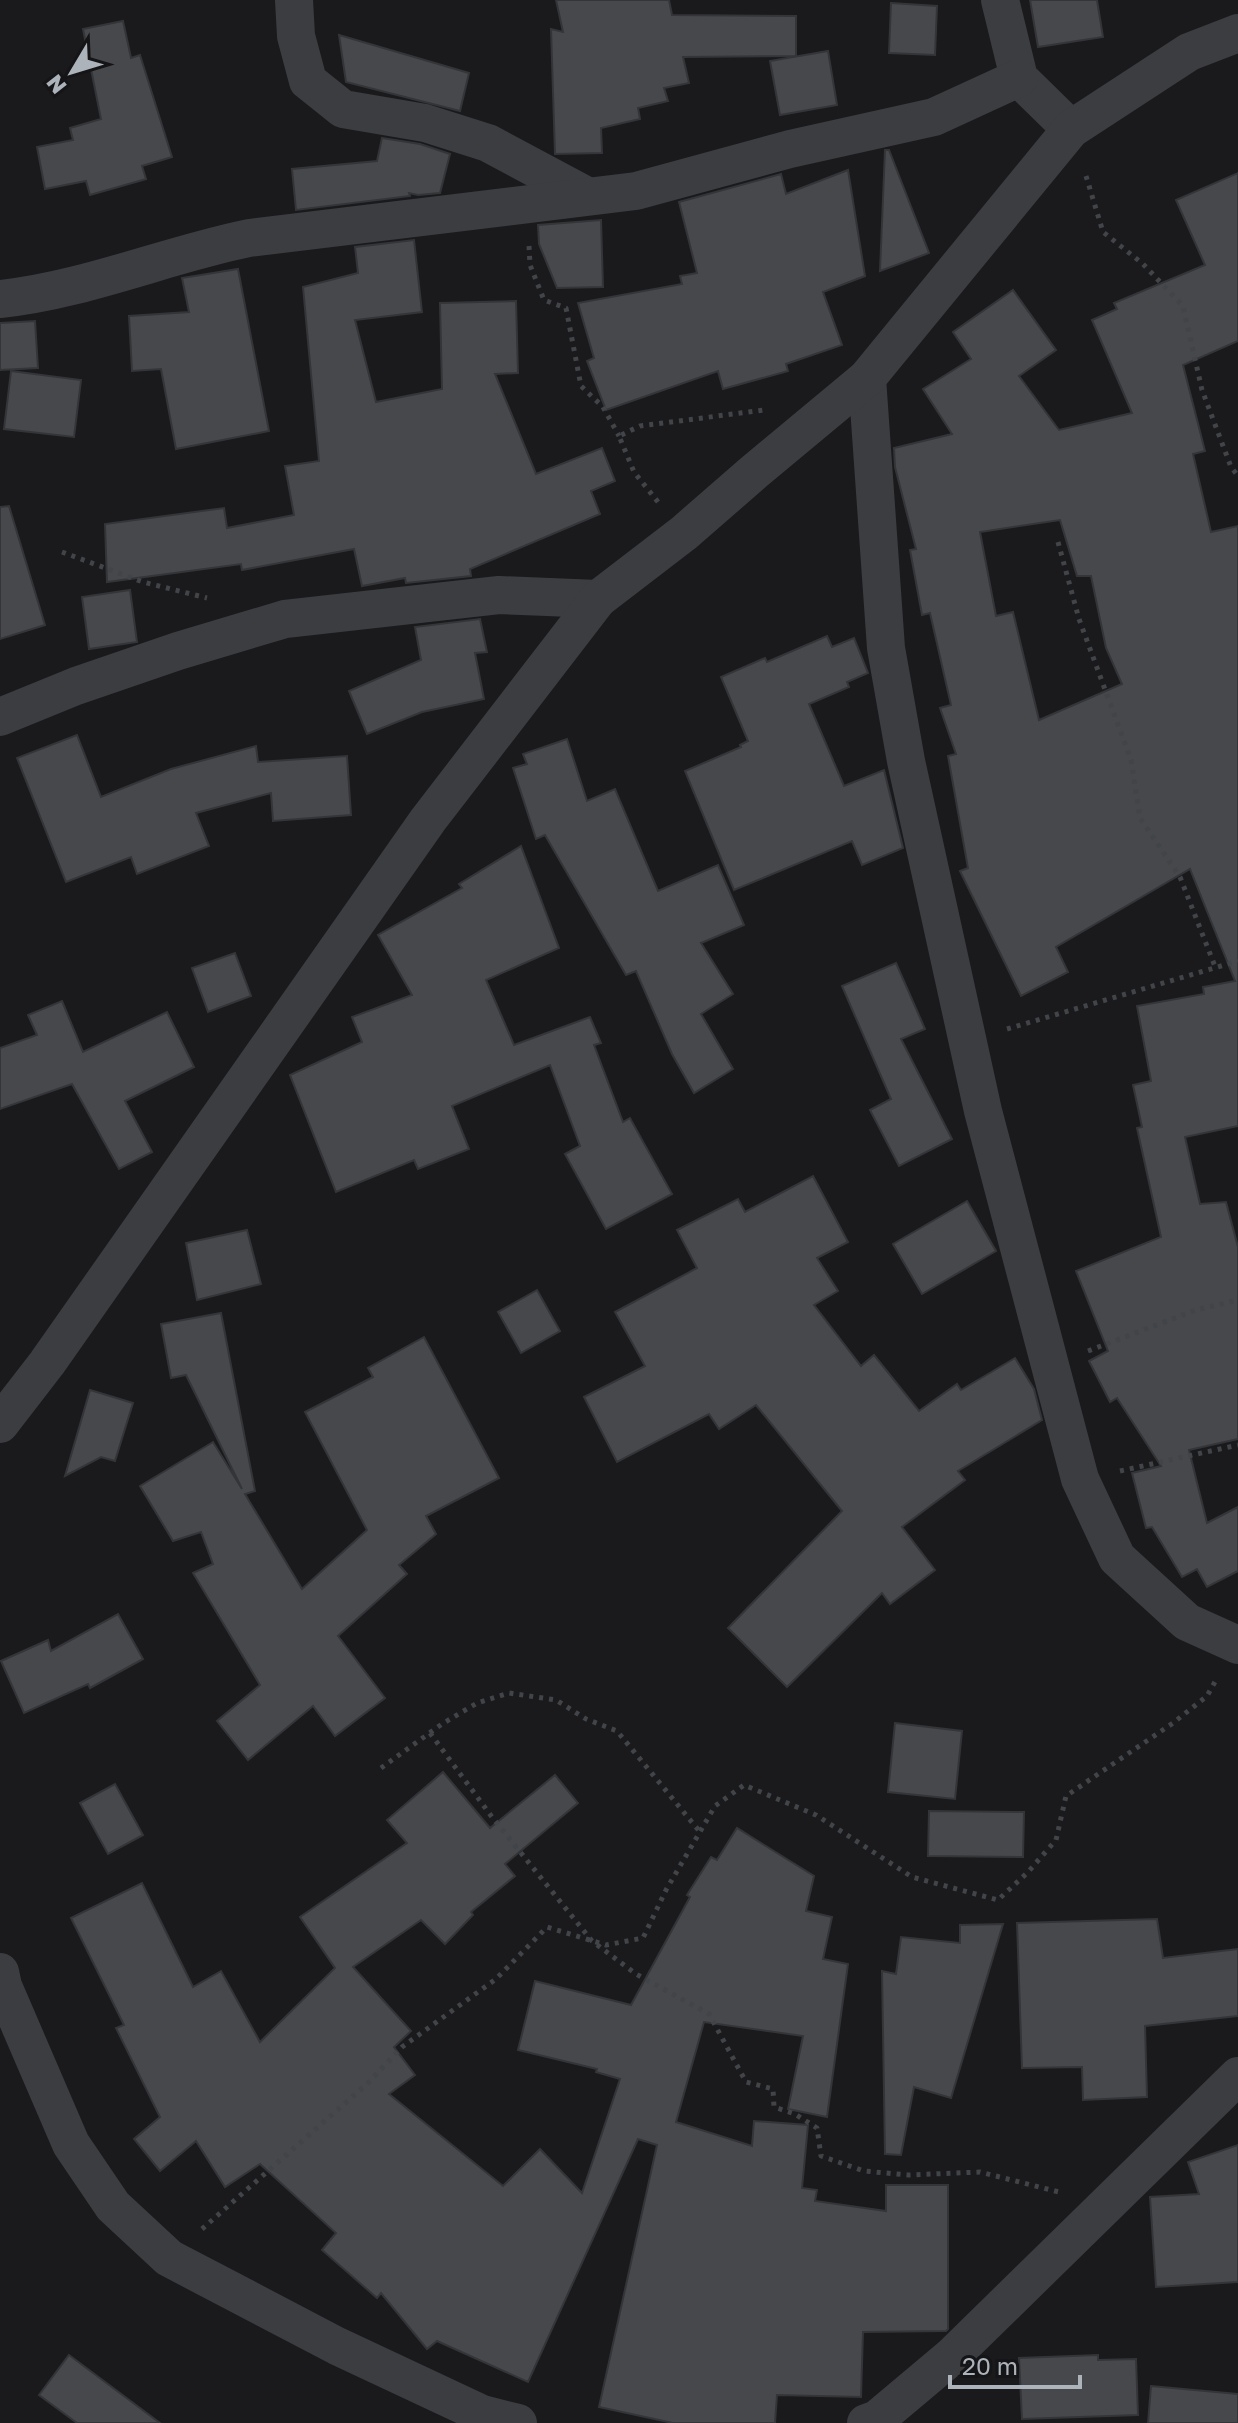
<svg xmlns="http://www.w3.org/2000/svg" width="1238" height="2423" viewBox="0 0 1238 2423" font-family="'Golos Text',sans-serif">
	<rect width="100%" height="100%" fill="#1a1a1c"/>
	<g fill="#47484c" stroke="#343538" stroke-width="2" fill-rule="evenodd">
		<path d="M556,0H669L672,15L796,16V56L683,57L689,83L664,88L668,101L638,108L640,119L601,128L602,153L555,154L551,29L563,32Z"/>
		<path d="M1030,0H1097L1103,37L1038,47Z"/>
		<path d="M891,3L937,6L935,55L889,53Z"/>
		<path d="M123,21L131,58L140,55L172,157L142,166L146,179L90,195L86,181L45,189L37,147L73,140L70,128L101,119L83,29Z"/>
		<path d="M339,35L469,73L460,111L346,82Z"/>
		<path d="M828,51L837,105L780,115L770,61Z"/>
		<path d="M382,138L420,144L450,154L440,193L418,195L409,193L410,196L296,210L292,169L377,161Z"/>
		<path d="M885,150H889L929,253L880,271Z"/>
		<path d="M848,170L865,276L823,292L842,345L786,364L788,371L723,389L718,371L606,410L587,361L594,358L578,303L682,284L680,276L697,273L679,202L781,174L786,194Z"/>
		<path d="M1238,173V341L1183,365L1205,451L1193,454L1211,532L1238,526V1126L1185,1137L1200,1204L1226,1202L1238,1247V1439L1189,1450L1207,1523L1238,1507V1571L1207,1587L1197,1569L1182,1577L1152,1527L1146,1528L1132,1473L1161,1466L1117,1398L1110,1402L1089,1361L1108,1351L1076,1271L1161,1237L1137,1128L1142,1127L1133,1085L1151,1081L1137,1006L1204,994L1203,987L1235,981L1190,869L1056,947L1068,972L1021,996L960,871L968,868L948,756L956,754L940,708L951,705L930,613L922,615L910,550L916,549L895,467L894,448L952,434L923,389L971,359L953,332L1013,290L1056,350L1019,376L1059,430L1132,413L1092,320L1117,309L1114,303L1205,265L1176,200ZM1060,520L1077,576H1091L1106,648L1122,684L1039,720L1013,612L996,616L980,532Z"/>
		<path d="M601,220L603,287L557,288L539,244L538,225Z"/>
		<path d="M414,240L422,312L355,320L376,402L442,389L440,303L516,301L518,373L495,374L536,474L602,448L615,481L591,491L600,514L470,569L471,576L406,583L405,578L362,586L354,549L242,570L241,564L107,582L105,524L224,508L227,528L294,515L285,466L319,461L303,287L358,273L355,247Z"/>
		<path d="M238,269L269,431L176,449L161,369L132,371L129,316L189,312L182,278Z"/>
		<path d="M35,321L38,368L0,370V323Z"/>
		<path d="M11,371L81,380L74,437L4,429Z"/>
		<path d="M9,506L45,625L0,639V507Z"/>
		<path d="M130,590L137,642L89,649L82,597Z"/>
		<path d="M480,619L487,652L475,653L484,699L422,712L367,734L349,691L421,660L415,627Z"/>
		<path d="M827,636L832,647L854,638L868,673L847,682L849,687L809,704L844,786L884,770L903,848L862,865L852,841L734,890L685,771L741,747L740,745L748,741L721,677L765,658L767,662Z"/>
		<path d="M77,735L101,797L171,769L256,746L258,762L347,756L351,815L273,821L271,793L196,813L209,846L137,874L131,857L66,882L17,758Z"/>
		<path d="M567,739L587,801L615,789L658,891L718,865L744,925L701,943L733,994L701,1014L733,1069L694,1093L672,1054L636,971L626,975L545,835L536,839L513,768L527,764L523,754Z"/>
		<path d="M521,846L559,948L486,980L514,1045L590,1017L601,1043L594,1045L623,1122L630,1118L672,1194L606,1229L565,1154L580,1146L550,1065L452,1106L469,1149L418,1169L414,1160L336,1192L290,1075L362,1042L352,1017L412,995L378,935L462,888L459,884Z"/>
		<path d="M235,953L251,996L208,1012L192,968Z"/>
		<path d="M896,963L925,1029L901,1039L952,1139L899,1166L870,1110L891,1099L842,986Z"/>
		<path d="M62,1001L83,1052L167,1012L194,1067L125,1101L152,1152L119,1169L72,1084L0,1109V1048L37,1035L28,1015Z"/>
		<path d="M813,1176L848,1242L817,1258L838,1291L814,1305L861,1366L874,1355L919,1411L957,1384L961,1390L1015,1358L1034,1389L1042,1420L958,1471L965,1480L902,1527L935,1570L890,1604L882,1593L787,1687L728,1628L842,1511L756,1405L719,1429L709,1414L617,1462L584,1397L645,1366L615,1312L697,1268L677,1230L738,1199L745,1212Z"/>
		<path d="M967,1201L996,1251L922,1294L893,1244Z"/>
		<path d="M247,1230L261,1284L197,1300L186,1243Z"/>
		<path d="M537,1290L560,1331L521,1353L498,1312Z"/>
		<path d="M221,1313L255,1491L245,1494L302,1589L367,1530L305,1412L373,1377L368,1368L424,1337L499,1478L426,1516L436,1534L399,1565L407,1574L338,1636L385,1698L335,1736L313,1706L248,1760L217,1721L260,1685L193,1573L213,1564L201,1532L173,1541L140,1486L213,1442L242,1489L186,1375L171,1378L161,1324Z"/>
		<path d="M90,1390L133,1403L115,1461L101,1457L65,1476Z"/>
		<path d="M118,1614L143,1659L90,1688L88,1684L24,1713L1,1661L48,1640L51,1651Z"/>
		<path d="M895,1723L962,1731L955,1799L888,1792Z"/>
		<path d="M443,1772L490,1828L555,1775L578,1803L505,1864L515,1876L471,1912L473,1915L445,1944L421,1920L353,1967L411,2031L394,2047L415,2075L389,2094L503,2186L540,2149L582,2193L620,2079L596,2072L597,2069L518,2050L535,1981L631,2005L690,1897L687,1895L711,1857L717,1860L737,1828L814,1876L806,1911L832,1917L823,1959L848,1964L827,2117L788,2109L803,2036L704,2022L676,2122L752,2146L754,2121L808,2125L802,2188L817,2190L815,2201L886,2211V2185H948V2329L946,2331L863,2332L861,2397L777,2395L775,2423H673L599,2407L657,2145L638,2139L528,2382L437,2341L427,2349L381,2293L377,2298L322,2250L336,2233L260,2164L225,2187L196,2141L160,2171L134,2139L160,2117L116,2028L124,2025L71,1918L142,1883L193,1987L221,1971L260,2042L335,1968L300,1917L407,1843L387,1820Z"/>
		<path d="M115,1784L143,1835L108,1854L80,1803Z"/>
		<path d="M929,1811L1024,1812L1023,1857L928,1856Z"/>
		<path d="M1157,1919L1163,1958L1238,1949V2016L1145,2026L1147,2097L1083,2100L1082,2067L1022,2068L1017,1923Z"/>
		<path d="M1003,1924L951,2098L914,2087L901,2155L885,2154L882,1971L896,1974L901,1937L960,1943V1925Z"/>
		<path d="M1238,2145V2282L1156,2287L1150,2197L1199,2194L1188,2162Z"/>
		<path d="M69,2355L160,2423H77L39,2395Z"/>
		<path d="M1098,2355V2360L1136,2359L1138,2415L1022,2419L1019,2358Z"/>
		<path d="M1151,2386L1238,2394V2423H1148Z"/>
	</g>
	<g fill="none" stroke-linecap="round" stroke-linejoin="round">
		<g stroke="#414448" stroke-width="5" stroke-dasharray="4 6" stroke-linecap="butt">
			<path d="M1086,176L1103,232L1143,264L1183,306L1202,390L1231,467L1238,476"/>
			<path d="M529,246L530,265L544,300L566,308L581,386L603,407L619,436"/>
			<path d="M658,502L634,472L619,436L640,426L764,410"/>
			<path d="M1058,542L1079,619L1131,760L1140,818L1180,877L1216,969"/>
			<path d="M62,552L143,582L207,598"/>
			<path d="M1007,1029L1238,961"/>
			<path d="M1088,1351L1196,1310L1238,1300"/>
			<path d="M1120,1471L1238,1445"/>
			<path d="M430,1733L492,1817L592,1941L636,1974L709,2014L746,2082L773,2089L774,2107L795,2114L817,2128L821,2156L864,2171L908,2175L980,2172L1059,2192"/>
			<path d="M381,1768L442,1724L477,1703L509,1693L556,1700L586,1719L617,1731L700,1832"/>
			<path d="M202,2229L368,2083L402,2047L496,1979L547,1927L606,1945L643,1938L666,1890L715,1806L744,1785L816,1815L912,1877L998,1900L1028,1872L1056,1840L1066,1796L1173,1723L1207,1696L1216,1680"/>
		</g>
		<g stroke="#3b3d41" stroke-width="38">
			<path d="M294,0L296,36L308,81L343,109L425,123L488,143L587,196"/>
			<path d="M1000,0L1019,78L1071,129"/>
			<path d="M0,299C85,290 166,255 249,238L636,191L790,149L934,117L1019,78"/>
			<path d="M867,378L886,648L906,761L983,1111L1080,1479L1117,1558L1187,1622L1238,1645"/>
			<path d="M0,717L76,686L178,651L285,619L499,595L598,599"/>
			<path d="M0,1424L47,1363L428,820L598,599L684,533L754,472L867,378L1071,129L1189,52L1238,33"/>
			<path d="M0,1972L3,1986L71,2144L113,2206L169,2258L337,2346L482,2414L518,2423"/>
			<path d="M866,2423L877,2419L952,2356L1238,2076"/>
		</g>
	</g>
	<g transform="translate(72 72) rotate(232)" stroke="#151517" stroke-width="6" paint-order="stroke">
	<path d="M0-6L14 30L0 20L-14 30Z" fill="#adb3bb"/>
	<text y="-12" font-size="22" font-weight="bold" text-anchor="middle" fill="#adb3bb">N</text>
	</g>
	<path d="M950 2375v12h130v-12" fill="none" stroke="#adb3bb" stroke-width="4"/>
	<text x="962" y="2375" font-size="24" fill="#adb3bb" stroke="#151517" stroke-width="6" paint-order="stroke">20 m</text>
</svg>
